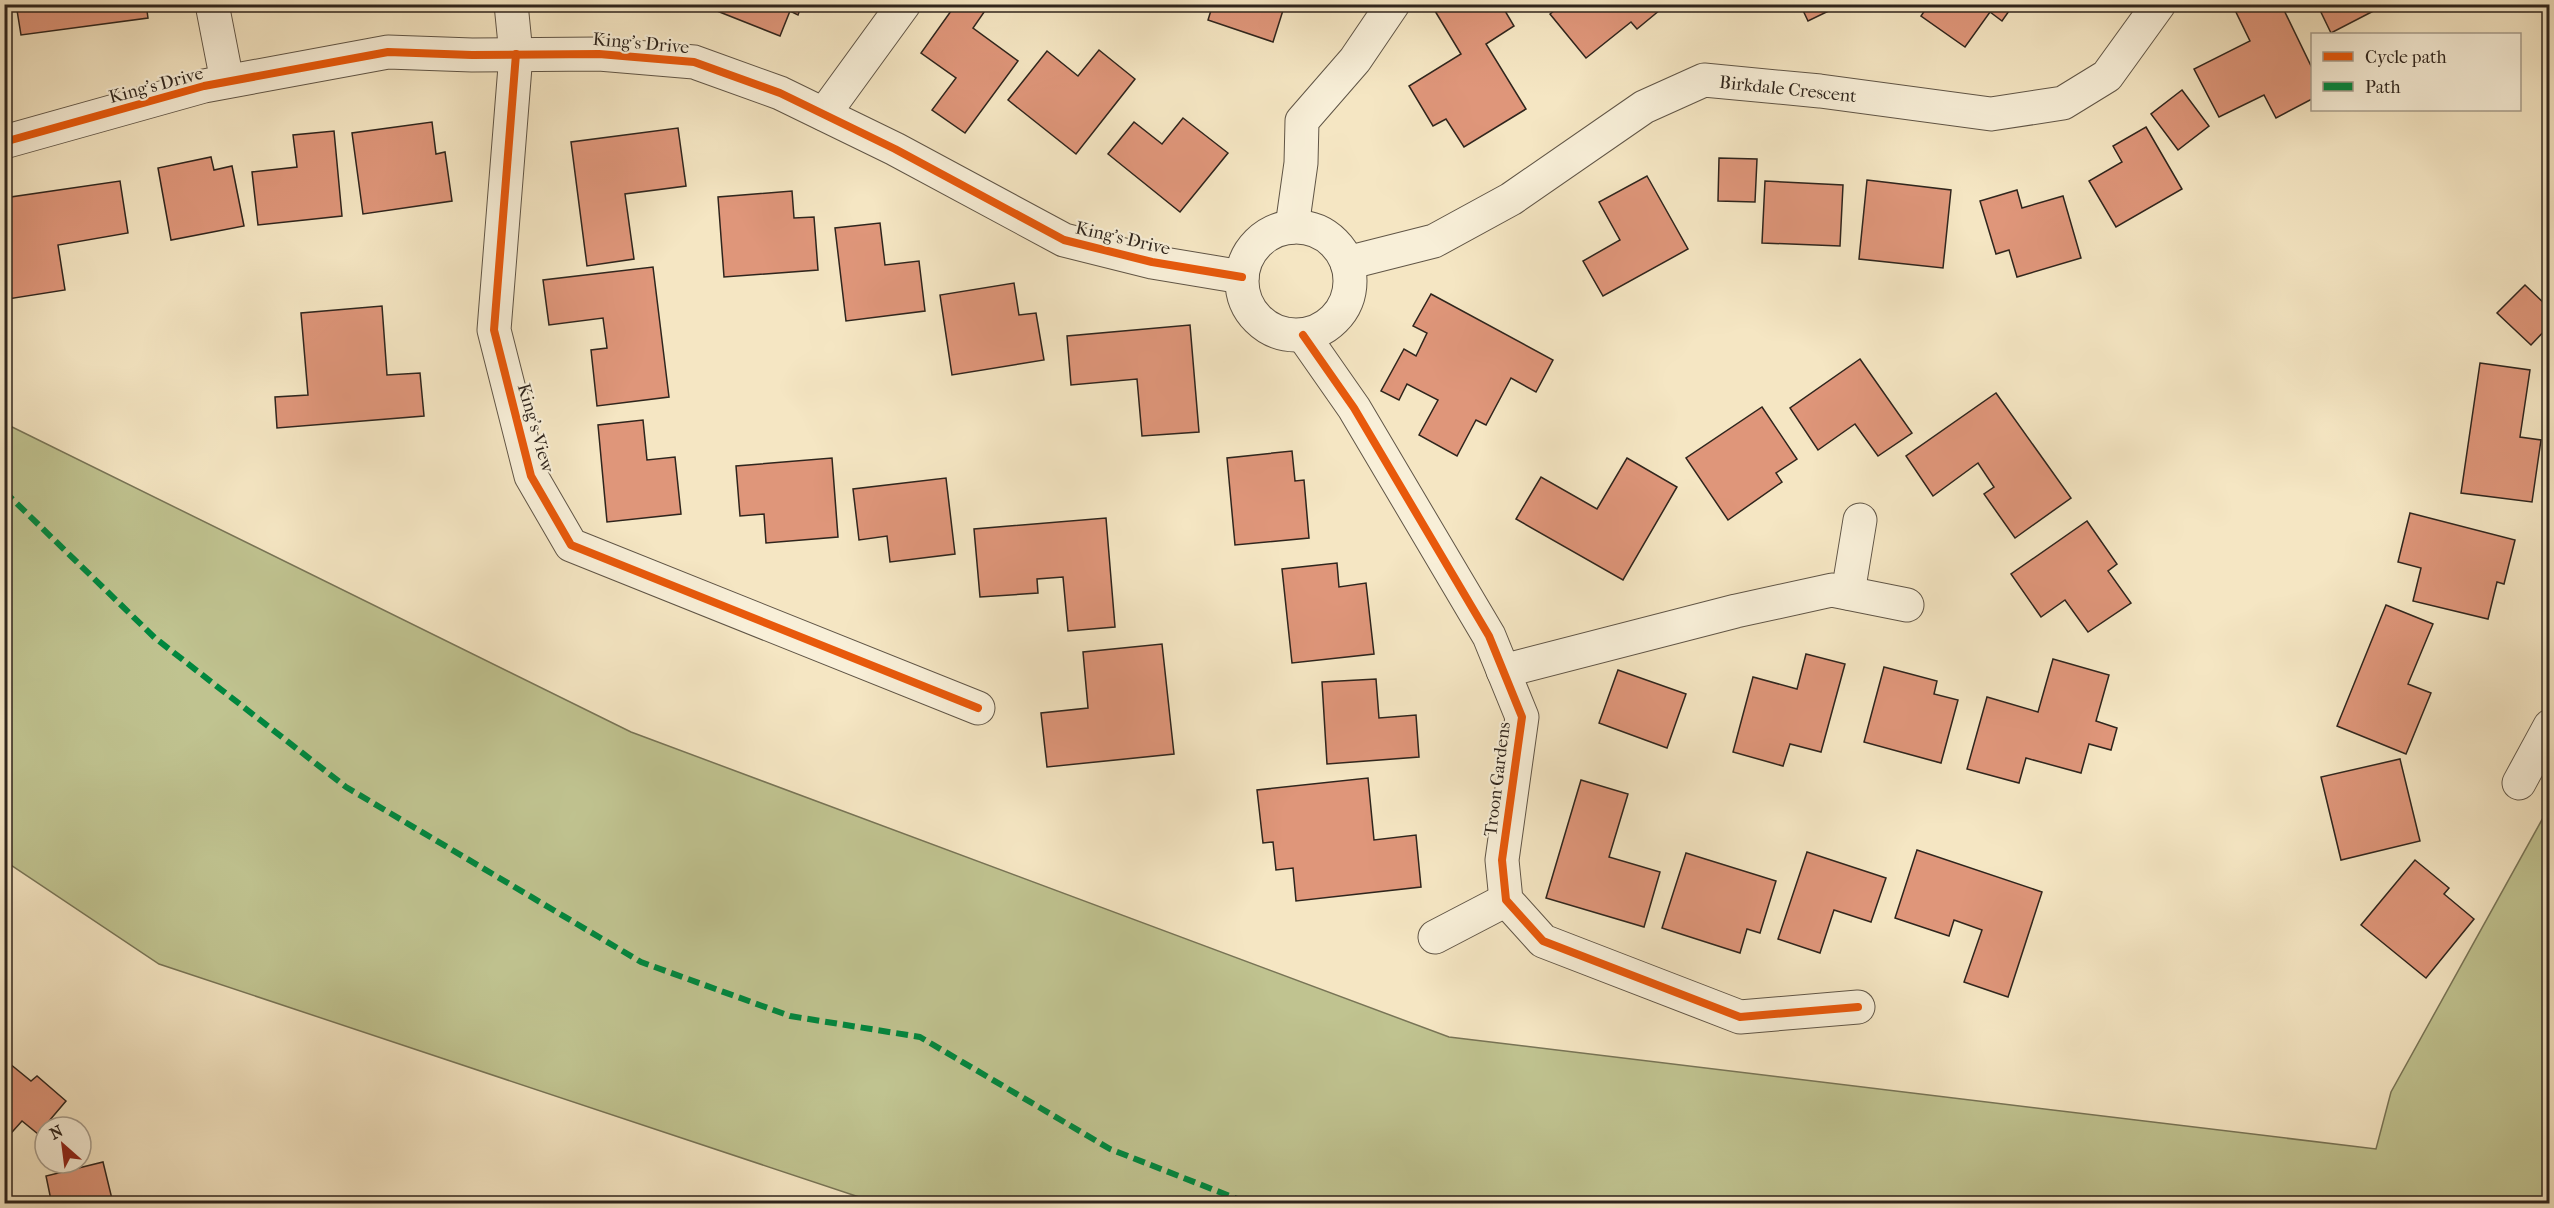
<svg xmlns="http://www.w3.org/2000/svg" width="2554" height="1208" viewBox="0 0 2554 1208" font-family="'IM FELL French Canon',serif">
	<rect width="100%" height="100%" fill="#f5e6c3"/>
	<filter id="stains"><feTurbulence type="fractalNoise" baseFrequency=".00333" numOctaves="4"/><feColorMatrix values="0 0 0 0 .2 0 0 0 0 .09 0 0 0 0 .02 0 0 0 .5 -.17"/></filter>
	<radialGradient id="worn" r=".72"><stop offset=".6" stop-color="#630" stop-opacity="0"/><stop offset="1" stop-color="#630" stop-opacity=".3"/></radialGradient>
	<path fill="#c0c390" stroke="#787456" stroke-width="1.5" d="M4,423L631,732L1449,1037L2376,1149L2391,1092L2549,807V1203H877L159,964L5,861Z"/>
	<g fill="#df967a" stroke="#2f251d" stroke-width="1.5">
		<path d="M16,4H146L148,18L21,35Z"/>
		<path d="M714,4H802L798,15L790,11L780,36L712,9Z"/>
		<path d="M956,4L989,5L973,28L1018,61L965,133L932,110L956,78L921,53Z"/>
		<path d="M1213,4H1285L1273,42L1208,20Z"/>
		<path d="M1434,4H1501L1514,26L1486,44L1526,109L1464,147L1446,119L1433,126L1409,86L1461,54L1432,6Z"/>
		<path d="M1563,4H1665L1666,5L1637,29L1631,22L1586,58L1550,14Z"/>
		<path d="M1800,4H1843L1808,21Z"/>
		<path d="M1929,4H2014L2002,21L1990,12L1965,47L1921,16Z"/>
		<path d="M2232,4H2281L2312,68V99L2276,118L2264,95L2219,117L2194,69L2250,41Z"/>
		<path d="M2317,4H2387L2331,33Z"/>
		<path d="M1099,50L1135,79L1076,154L1008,100L1047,51L1078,76Z"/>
		<path d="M2182,90L2209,126L2178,150L2151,114Z"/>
		<path d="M1183,118L1228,153L1180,212L1108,154L1134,122L1162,144Z"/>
		<path d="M432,122L436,154L445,152L452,201L363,214L352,133Z"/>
		<path d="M2146,127L2182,189L2116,227L2089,181L2122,162L2113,146Z"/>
		<path d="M678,128L686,186L625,194L634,259L587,266L571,142Z"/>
		<path d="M334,131L342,216L258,225L252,172L297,167L293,135Z"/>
		<path d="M211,157L214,170L232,166L244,226L171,240L158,168Z"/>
		<path d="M1719,158L1757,159L1755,202L1718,201Z"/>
		<path d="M1647,176L1688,249L1603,296L1583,261L1620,240L1599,202Z"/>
		<path d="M1867,180L1951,190L1943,268L1859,259Z"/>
		<path d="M120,181L128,233L58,245L65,290L8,299L4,278V198Z"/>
		<path d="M1765,181L1843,185L1840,246L1762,243Z"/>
		<path d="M2017,190L2022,208L2063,196L2081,258L2017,277L2009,250L1996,254L1980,201Z"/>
		<path d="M792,191L794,218L814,217L818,270L724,277L718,197Z"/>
		<path d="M880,223L885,265L919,261L925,311L846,321L835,228Z"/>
		<path d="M653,267L669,397L597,406L591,350L607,348L603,318L549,325L543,280Z"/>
		<path d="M1014,283L1019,315L1036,313L1044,360L952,375L940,295Z"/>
		<path d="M2525,285L2550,309V325L2531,345L2497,313Z"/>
		<path d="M1431,294L1553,360L1536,392L1511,378L1486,425L1476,420L1457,456L1419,435L1438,400L1407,384L1399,400L1381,391L1404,349L1416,356L1427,333L1413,326Z"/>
		<path d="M382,306L387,375L420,373L424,416L277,428L275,397L308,395L301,313Z"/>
		<path d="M1190,325L1199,432L1142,436L1137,379L1071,385L1067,336Z"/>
		<path d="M1860,359L1912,433L1878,456L1855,424L1818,450L1790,408Z"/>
		<path d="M2480,363L2530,370L2520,437L2541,440L2532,502L2461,493Z"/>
		<path d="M1996,393L2071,498L2015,538L1984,494L1994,487L1978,463L1933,496L1906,456Z"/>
		<path d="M1762,407L1797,459L1776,473L1782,482L1728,520L1686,458Z"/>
		<path d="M643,420L647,460L675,457L681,514L607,522L598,425Z"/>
		<path d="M1292,451L1295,481L1304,480L1309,538L1235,545L1227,458Z"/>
		<path d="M832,458L838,537L766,543L764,514L740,516L736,466Z"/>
		<path d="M1627,458L1677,487L1623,580L1516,519L1541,477L1597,509Z"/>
		<path d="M946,478L955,554L890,562L887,536L859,540L853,489Z"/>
		<path d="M2410,513L2515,540L2504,584L2497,582L2488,619L2413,601L2421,568L2398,562Z"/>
		<path d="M1106,518L1115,627L1068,631L1063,577L1037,579L1038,593L980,597L974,529Z"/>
		<path d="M2087,521L2117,564L2108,571L2131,603L2088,632L2065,600L2041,617L2011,574Z"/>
		<path d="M1337,563L1339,587L1366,583L1374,654L1292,663L1282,569Z"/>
		<path d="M2386,605L2433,624L2408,684L2431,693L2406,754L2337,726Z"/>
		<path d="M1162,644L1174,754L1047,767L1041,713L1088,708L1083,652Z"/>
		<path d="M1806,654L1845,664L1821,752L1790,744L1783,766L1733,752L1753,677L1797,689Z"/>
		<path d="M2053,659L2109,675L2096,721L2117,728L2111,750L2089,744L2081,773L2026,758L2019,783L1967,769L1987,697L2038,712Z"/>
		<path d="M1884,667L1937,681L1934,694L1958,700L1941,763L1864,742Z"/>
		<path d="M1618,670L1686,694L1667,748L1599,723Z"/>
		<path d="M1376,679L1379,718L1416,715L1419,757L1327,764L1322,682Z"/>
		<path d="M2400,759L2420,841L2341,860L2321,777Z"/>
		<path d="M1368,778L1374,840L1416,835L1421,887L1296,901L1293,868L1276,870L1273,842L1263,843L1257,790Z"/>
		<path d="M1581,780L1628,794L1609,857L1660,872L1644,927L1546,898Z"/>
		<path d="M1917,850L2042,892L2008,997L1964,982L1982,930L1954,920L1949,936L1895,918Z"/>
		<path d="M1807,852L1886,878L1871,922L1834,910L1820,953L1778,939Z"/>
		<path d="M1686,853L1776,881L1760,933L1747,929L1740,953L1662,928Z"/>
		<path d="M2415,860L2449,888L2444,894L2474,919L2426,978L2361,925Z"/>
		<path d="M4,1059L31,1081L37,1076L66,1101L38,1134L22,1121L4,1141Z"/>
		<path d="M103,1162L112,1199L123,1197L124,1204H36L51,1200L46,1176Z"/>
	</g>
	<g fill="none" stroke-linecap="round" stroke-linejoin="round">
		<g stroke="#605546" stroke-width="35">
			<g id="minor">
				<path d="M212,4L227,81"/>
				<path d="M511,4L516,54L494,330L531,476L571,545L978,708"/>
				<path d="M824,114L904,4"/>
				<path d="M4,142L204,86L388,52L472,55L599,54L694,62L780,93L895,149L1064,240L1152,262L1242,277"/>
				<circle cx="1296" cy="281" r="54"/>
				<path d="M1292,227L1301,163L1302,121L1355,60L1393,4"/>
				<path d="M1347,263L1434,241L1511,199L1644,107L1704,80L1820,91L1991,114L2063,103L2107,76L2159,4"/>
				<path d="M1303,335L1354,408L1489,636L1522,717L1502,860L1506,900L1543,941L1740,1017L1858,1007"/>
				<path d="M1848,593L1860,520"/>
				<path d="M1503,671L1736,611L1832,590L1907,605"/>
				<path d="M2519,783L2550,726"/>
				<path d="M1435,937L1506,900"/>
			</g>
		</g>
		<use href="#minor" stroke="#f8efd8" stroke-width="33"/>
		<path stroke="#00873e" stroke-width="6" stroke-dasharray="12 6" stroke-linecap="butt" d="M4,491L155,638L346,787L641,962L790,1016L920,1037L1110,1149L1250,1204"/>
		<g stroke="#f8efd8" stroke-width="11">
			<g id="cycleway">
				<path d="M516,54L494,330L531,476L571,545L978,708"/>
				<path d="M4,142L204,86L388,52L472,55L599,54L694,62L780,93L895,149L1064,240L1152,262L1242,277"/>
				<path d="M1303,335L1354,408L1489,636L1522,717L1502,860L1506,900L1543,941L1740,1017L1858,1007"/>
			</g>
		</g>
		<use href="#cycleway" stroke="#e8590c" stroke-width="8"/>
	</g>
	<g text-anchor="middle" stroke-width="4.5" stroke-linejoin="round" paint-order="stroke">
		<g font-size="18" fill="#2f251d" stroke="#f8efd8">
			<text transform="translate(641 43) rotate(5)" y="6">King's Drive</text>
			<text transform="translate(156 85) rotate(-15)" y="6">King's Drive</text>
			<text transform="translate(1788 89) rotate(6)" y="6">Birkdale Crescent</text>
			<text transform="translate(1123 238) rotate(13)" y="6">King's Drive</text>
			<text transform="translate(536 428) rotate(74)" y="6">King's View</text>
			<text transform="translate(1497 779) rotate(-83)" y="6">Troon Gardens</text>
		</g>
	</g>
	<rect width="2554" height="1208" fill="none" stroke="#f5e6c3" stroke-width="24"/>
	<rect x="6" y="6" width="2542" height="1196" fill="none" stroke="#2f251d" stroke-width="3"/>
	<rect x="12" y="12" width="2530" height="1184" fill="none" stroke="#2f251d" stroke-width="1.5"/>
	<rect x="2311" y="33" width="210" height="78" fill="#f8efd8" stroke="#a89e8d" stroke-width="1.5"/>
	<rect x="2323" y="52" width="30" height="9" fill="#e8590c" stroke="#a89e8d" stroke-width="1.5"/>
	<text x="2365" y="63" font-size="18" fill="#2f251d">Cycle path</text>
	<rect x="2323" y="82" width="30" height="9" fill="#00873e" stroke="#a89e8d" stroke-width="1.5"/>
	<text x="2365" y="93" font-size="18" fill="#2f251d">Path</text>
	<g transform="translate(63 1145) rotate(332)"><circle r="28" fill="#f8efd8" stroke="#a89e8d" stroke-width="1.5"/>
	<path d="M0-4.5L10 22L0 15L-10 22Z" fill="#8f2418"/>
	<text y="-9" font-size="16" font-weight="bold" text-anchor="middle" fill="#2f251d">N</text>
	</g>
	<rect width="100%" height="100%" filter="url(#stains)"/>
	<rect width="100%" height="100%" fill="url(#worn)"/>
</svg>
